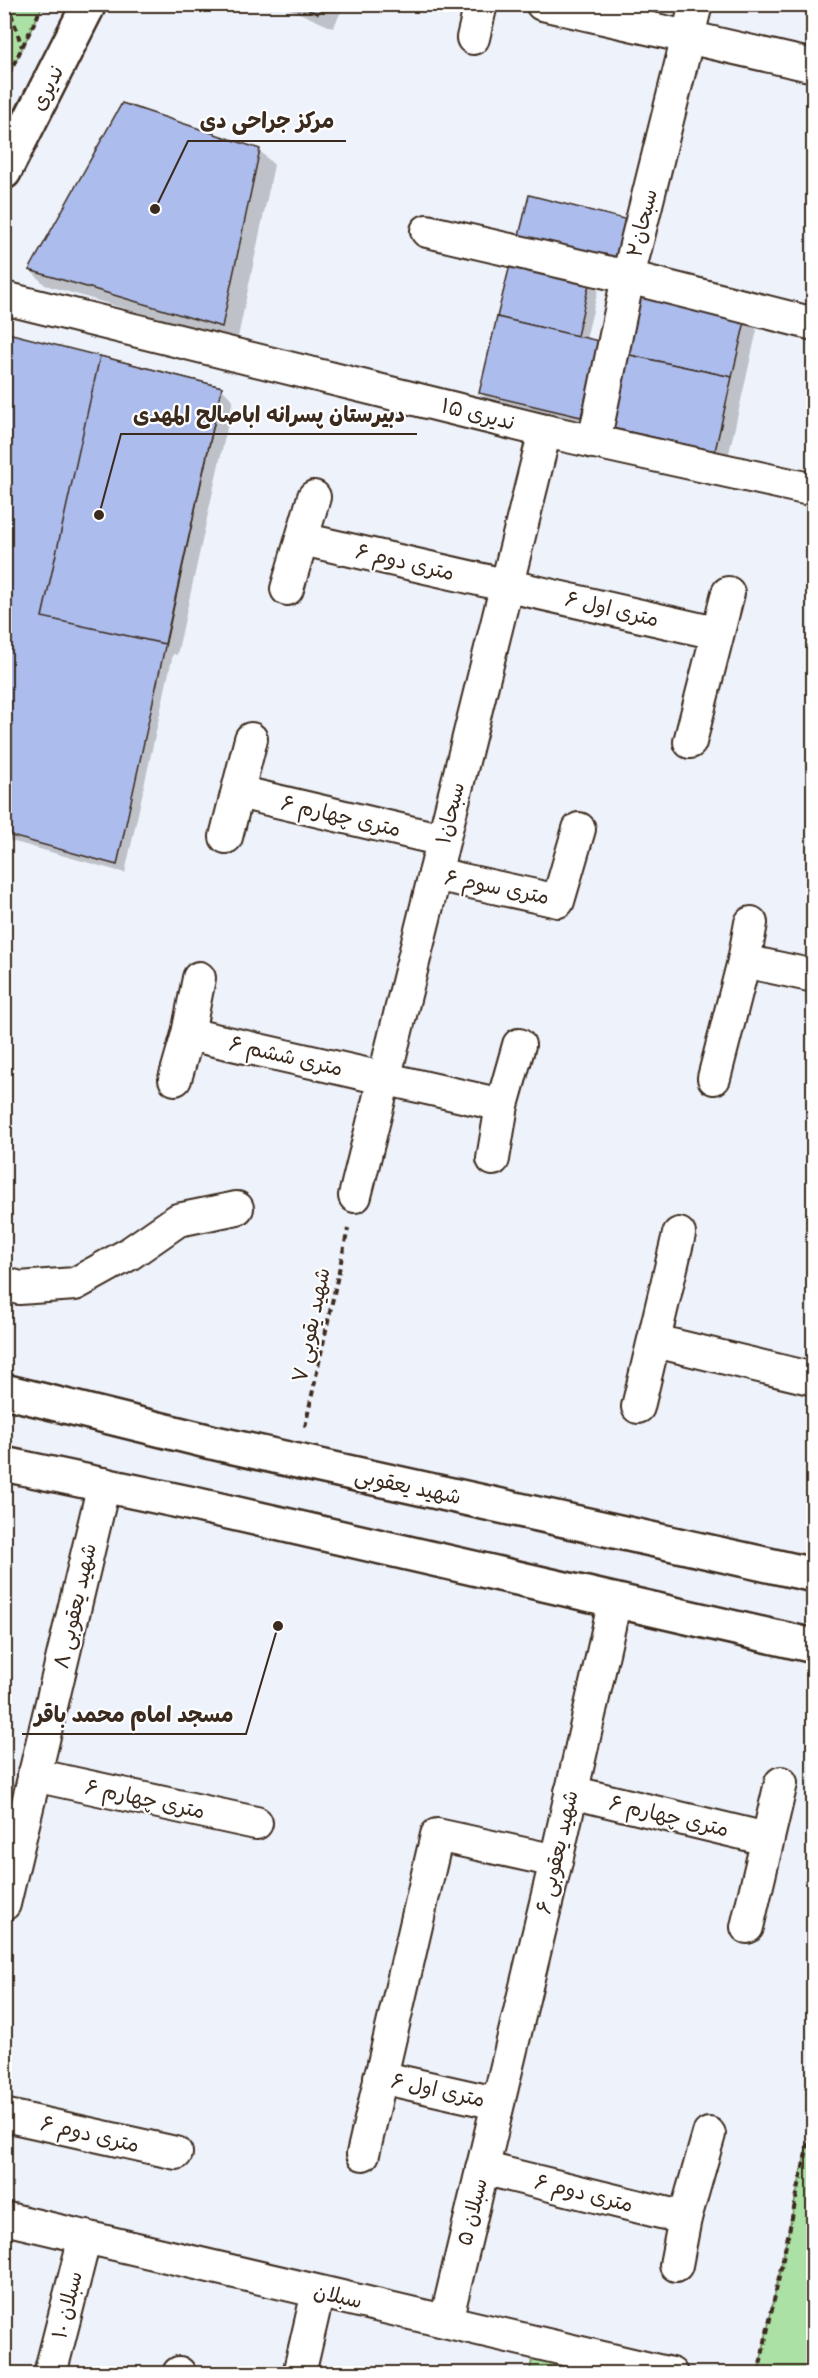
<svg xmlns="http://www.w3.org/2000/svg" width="818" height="2378" viewBox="0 0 818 2378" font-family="'Indie Flower','Playpen Sans Arabic',sans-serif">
	<rect width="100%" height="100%" fill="#eef2fb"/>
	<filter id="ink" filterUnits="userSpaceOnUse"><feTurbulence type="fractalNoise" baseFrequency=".0167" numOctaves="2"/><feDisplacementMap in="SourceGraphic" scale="12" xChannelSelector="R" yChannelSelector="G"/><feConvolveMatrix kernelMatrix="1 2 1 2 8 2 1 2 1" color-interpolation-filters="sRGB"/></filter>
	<g filter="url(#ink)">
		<g fill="#abe1a4" stroke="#738661" stroke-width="1.5">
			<path d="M5,4L43,5L5,84L4,5Z"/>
			<path d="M813,2117V2373H758Z"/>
			<path d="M536,2342L671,2374H529Z"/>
		</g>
		<g fill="#0003">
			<path d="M279,4H345L333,28Z"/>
			<path d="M259,150L274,165L237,342L45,285L30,270Z"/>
			<path d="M589,282L598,290L586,339L598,342L593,429L493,405L481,393Z"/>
			<path d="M745,318L757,330L727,462L622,439L610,427Z"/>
			<path d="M4,334L221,388L233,400L177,655L173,654L125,873L4,839Z"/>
		</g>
		<g fill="#acbcec" stroke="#3b2a1e" stroke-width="1.5">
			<path d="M296,4H323L318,14Z"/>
			<path d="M122,103L260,149L222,327L29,270Z"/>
			<path d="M529,195L628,220L617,264L518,240Z"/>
			<path d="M511,261L590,280L577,336L497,317Z"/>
			<path d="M639,293L746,317L732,377L625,354Z"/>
			<path d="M497,317L599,341L581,417L479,393Z"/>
			<path d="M4,332L222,387L117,865L4,834Z"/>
			<path d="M625,354L732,377L715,451L608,427Z"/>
			<path d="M100,356L222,387L165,644L42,617Z"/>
		</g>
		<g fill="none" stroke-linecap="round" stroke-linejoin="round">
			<g stroke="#3b2a1e" stroke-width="36">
				<g id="minor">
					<path d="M542,4L814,66"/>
					<path d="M473,38L481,4"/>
					<path d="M427,231L628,277L814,324"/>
					<path d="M4,298L545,431L814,490"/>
					<path d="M594,442L628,277L696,4"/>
					<path d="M302,539L716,633"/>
					<path d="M287,589L314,497"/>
					<path d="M690,742L728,593"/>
					<path d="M238,792L443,840"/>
					<path d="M226,837L251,739"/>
					<path d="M435,874L558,901L579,829"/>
					<path d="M744,961L814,976"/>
					<path d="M188,1034L502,1105"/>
					<path d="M714,1078L744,961L751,923"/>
					<path d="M175,1079L188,1034L199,978"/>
					<path d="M493,1159L502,1105L519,1045"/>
					<path d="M355,1196L545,431"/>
					<path d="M4,1283L19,1288L75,1284L129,1254L178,1220L237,1208"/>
					<path d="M655,1341L814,1379"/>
					<path d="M638,1407L679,1234"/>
					<path d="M34,1775L256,1823"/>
					<path d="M571,1792L767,1839"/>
					<path d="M4,1904L104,1484"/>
					<path d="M747,1927L781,1783"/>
					<path d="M380,2077L496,2103"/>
					<path d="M4,2115L176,2153"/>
					<path d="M363,2154L437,1835L556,1861"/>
					<path d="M482,2168L685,2218"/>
					<path d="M4,2218L671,2374"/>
					<path d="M676,2265L685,2218L709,2134"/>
					<path d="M446,2321L556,1861L615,1600"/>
					<path d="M50,2374L85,2237"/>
					<path d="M179,2374V2373"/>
					<path d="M299,2374L318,2292"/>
				</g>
			</g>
			<g stroke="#3b2a1e" stroke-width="38">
				<g id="tertiary">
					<path d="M4,172L89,4"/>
					<path d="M4,1391L211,1442L814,1575"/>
					<path d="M4,1464L198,1505L814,1646"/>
				</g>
			</g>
			<g stroke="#3b2a1e" stroke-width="4" stroke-dasharray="6 4.5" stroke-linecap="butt">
				<path d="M8,4L22,47"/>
				<path d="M4,84L38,15L40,4"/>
				<path d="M305,1427L348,1229"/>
				<path d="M758,2374L814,2116"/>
			</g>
			<use href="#minor" stroke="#fff" stroke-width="32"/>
			<use href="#tertiary" stroke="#fff" stroke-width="33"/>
		</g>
	</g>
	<g text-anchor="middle" stroke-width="4.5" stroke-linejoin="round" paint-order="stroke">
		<g font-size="21" fill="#3b2a1e" stroke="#fff">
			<text transform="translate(47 88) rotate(-63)" y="7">ندیری</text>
			<text transform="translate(642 223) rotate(-76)" y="7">سبحان۲</text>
			<text transform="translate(478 414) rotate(14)" y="7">ندیری ۱۵</text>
			<text transform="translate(405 562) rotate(13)" y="7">۶ متری دوم</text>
			<text transform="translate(612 609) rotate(13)" y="7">۶ متری اول</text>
			<text transform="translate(450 813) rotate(-76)" y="7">سبحان۱</text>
			<text transform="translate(341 816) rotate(13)" y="7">۶ متری چهارم</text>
			<text transform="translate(497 887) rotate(11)" y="7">۶ متری سوم</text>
			<text transform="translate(286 1056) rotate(13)" y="7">۶ متری ششم</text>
			<text transform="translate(311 1325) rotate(-78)" y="7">شهید یقوبی ۷</text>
			<text transform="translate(408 1486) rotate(12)" y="7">شهید یعقوبی</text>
			<text transform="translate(75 1606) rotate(-77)" y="7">شهید یعقوبی ۸</text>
			<text transform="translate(145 1799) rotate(12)" y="7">۶ متری چهارم</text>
			<text transform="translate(669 1816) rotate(13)" y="7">۶ متری چهارم</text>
			<text transform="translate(557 1852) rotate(-77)" y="7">شهید یعقوبی ۶</text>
			<text transform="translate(438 2090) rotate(12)" y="7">۶ متری اول</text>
			<text transform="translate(90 2134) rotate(13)" y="7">۶ متری دوم</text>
			<text transform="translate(584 2193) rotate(14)" y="7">۶ متری دوم</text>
			<text transform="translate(472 2212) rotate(-76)" y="7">سبلان ۵</text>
			<text transform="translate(338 2296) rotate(13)" y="7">سبلان</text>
			<text transform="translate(67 2305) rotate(-76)" y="7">سبلان ۱۰</text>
		</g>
	</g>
	<path fill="none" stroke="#3b2a1e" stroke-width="2" d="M155 209L188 141H346M99 515L121 434H417M278 1626L246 1734H22"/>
	<g fill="#3b2a1e" stroke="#fff" stroke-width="2">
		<circle cx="155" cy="209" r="6"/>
		<circle cx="99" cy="515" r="6"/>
		<circle cx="278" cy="1626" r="6"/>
	</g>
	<g font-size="22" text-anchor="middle" font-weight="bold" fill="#3b2a1e" stroke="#fff" stroke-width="4.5" stroke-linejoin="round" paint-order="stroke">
		<text x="267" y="128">مرکز جراحی دی</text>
		<text x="269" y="422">دبیرستان پسرانه اباصالح المهدی</text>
		<text x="134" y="1722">مسجد امام محمد باقر</text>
	</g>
	<rect width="818" height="2378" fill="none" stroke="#fff" stroke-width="24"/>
	<rect x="12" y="12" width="794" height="2354" fill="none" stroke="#3b2a1e" stroke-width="2" filter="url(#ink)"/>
</svg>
